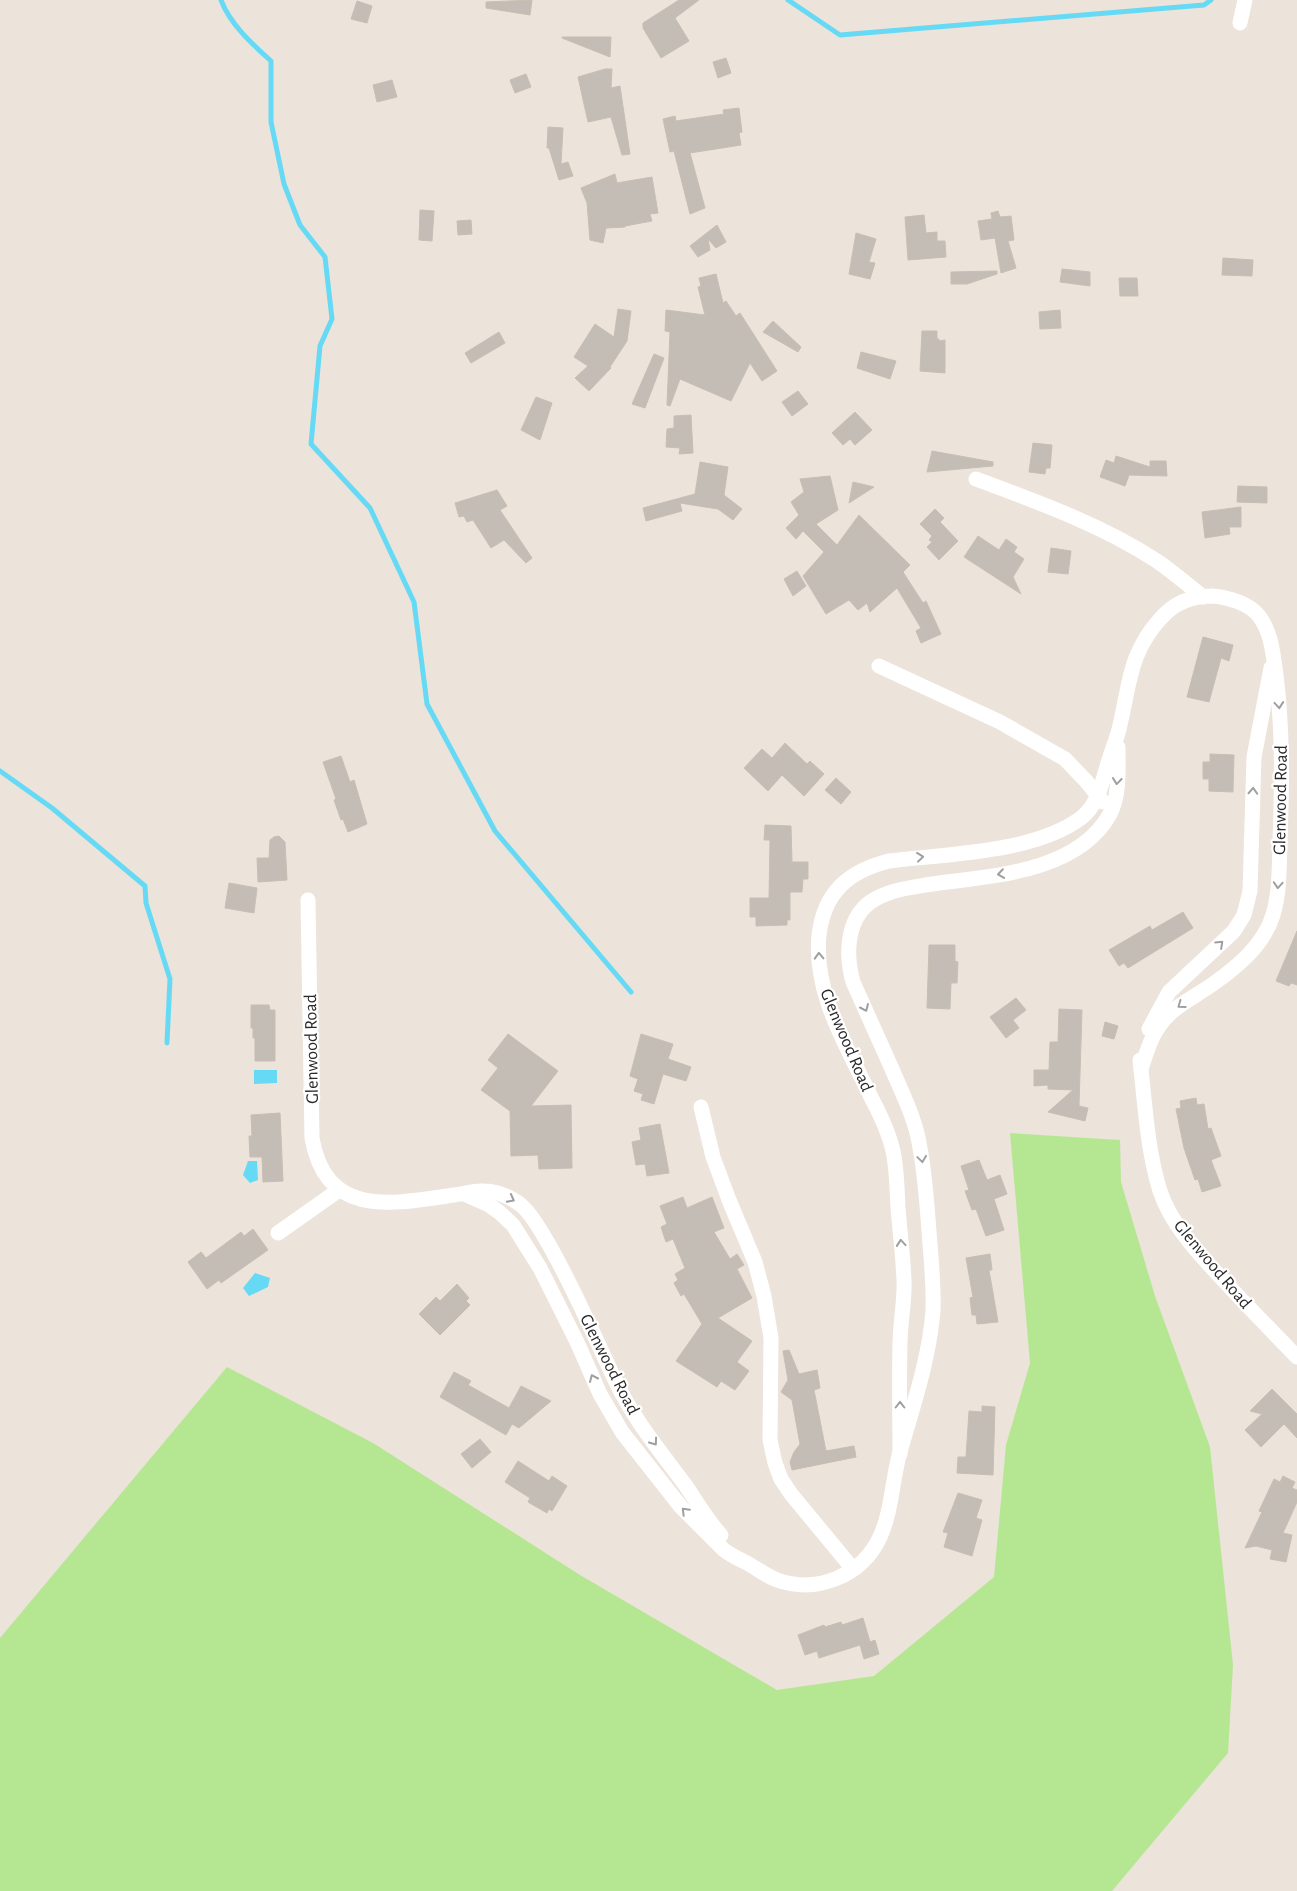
<svg xmlns="http://www.w3.org/2000/svg" width="1297" height="1891" viewBox="0 0 1297 1891" font-family="'Alegreya Sans',sans-serif">
	<rect width="100%" height="100%" fill="#ece3da"/>
	<path fill="#b5e792" d="M1010,1133L1120,1140L1121,1182L1155,1296L1210,1447L1233,1665L1228,1753L1112,1891H0V1638L227,1367L373,1443L580,1575L777,1690L874,1676L994,1577L1006,1445L1030,1363Z"/>
	<g fill="#66daf5">
		<path d="M254,1070H277V1083L254,1084Z"/>
		<path d="M248,1161H257L258,1180L250,1183L243,1175Z"/>
		<path d="M255,1273L270,1278L268,1287L249,1296L243,1288Z"/>
	</g>
	<g fill="none" stroke-linecap="round" stroke-linejoin="round">
		<g stroke="#66daf5" stroke-width="5">
			<path d="M221,0C230,24 252,44 271,61V122L284,184L300,225L325,257L332,319L320,346L311,444L370,508L414,602L427,704L495,831L631,992"/>
			<path d="M788,0L840,35L1204,5L1211,0"/>
			<path d="M0,771L52,808L145,886L146,903L170,979L167,1043"/>
		</g>
	</g>
	<g fill="#c4bdb6" stroke="#c8bfb3">
		<path d="M532,0L530,15L486,8V2Z"/>
		<path d="M679,0H699L675,18L689,41L661,58L643,28V23Z"/>
		<path d="M357,1L372,6L367,23L351,19Z"/>
		<path d="M562,37H611L610,57L562,38Z"/>
		<path d="M726,58L731,73L718,78L713,62Z"/>
		<path d="M605,69H612L611,88L620,86L630,154L622,155L611,117L588,122L578,77Z"/>
		<path d="M526,74L531,87L515,93L510,80Z"/>
		<path d="M392,80L397,97L377,102L373,85Z"/>
		<path d="M739,108L742,132L739,133L741,145L690,153L705,208L690,214L674,151L670,152L663,119L675,116L676,121L724,114L723,110Z"/>
		<path d="M548,127L563,128L561,164L568,162L573,176L559,180L549,148H547Z"/>
		<path d="M615,174L617,183L652,177L658,213L650,214L652,221L625,226V227L606,228L603,243L590,240L587,203L581,188Z"/>
		<path d="M420,210L434,211L432,241L419,240Z"/>
		<path d="M998,211L1000,217L1011,216L1014,240L1008,241L1016,268L1001,273L995,238L981,240L978,221L992,219L991,213Z"/>
		<path d="M924,215L926,233L937,232V241H945L946,257L908,260L905,217Z"/>
		<path d="M471,220L472,234L458,235L457,221Z"/>
		<path d="M717,225L726,242L716,248L708,239L710,250L698,257L690,246Z"/>
		<path d="M856,233L876,239L869,262L875,263L870,279L849,274Z"/>
		<path d="M1223,258L1253,260L1252,276L1222,275Z"/>
		<path d="M1062,269L1090,272V286L1060,282Z"/>
		<path d="M997,271V274L967,284H951V272Z"/>
		<path d="M716,274L723,303L726,301L736,316L740,313L777,371L762,381L750,363L731,401L680,379L670,406L667,405L670,332L665,331L666,310L705,315L698,287L701,286L699,278Z"/>
		<path d="M1119,278H1137L1138,296H1120Z"/>
		<path d="M618,309L631,311L627,341L610,367L611,368L589,391L575,378L588,366L574,357L595,324L614,337Z"/>
		<path d="M1060,310L1061,328L1040,329L1039,312Z"/>
		<path d="M773,321L801,347L798,352L763,332Z"/>
		<path d="M922,331H937V339H939V341L945,340V373L920,371Z"/>
		<path d="M499,332L505,343L471,363L465,353Z"/>
		<path d="M861,352L896,361L890,379L857,368Z"/>
		<path d="M654,354L664,358L645,408L632,404Z"/>
		<path d="M798,391L808,404L792,416L782,402Z"/>
		<path d="M536,397L552,403L540,440L521,430Z"/>
		<path d="M855,412L872,430L855,445L850,439L843,445L832,433Z"/>
		<path d="M691,415L693,453L679,454L680,448L666,447L667,429L674,428V416Z"/>
		<path d="M1033,443L1052,445L1050,468H1046L1045,474L1029,472Z"/>
		<path d="M932,451L993,462V466L927,472Z"/>
		<path d="M1116,456L1150,467V461H1166L1167,476L1129,475L1125,486L1100,477L1106,460L1114,463Z"/>
		<path d="M700,462L728,467L724,495L742,509L733,520L718,509L680,503L682,511L646,521L643,508L695,494Z"/>
		<path d="M830,476L838,510L816,524L837,545L859,515L910,565L903,572L923,603L926,601L941,634L921,643L916,631L921,628L897,588L870,612L867,603L858,610L849,600L826,614L803,576L824,552L803,531L796,539L786,528L799,515L791,502L804,492L800,479Z"/>
		<path d="M853,482L874,487L849,503Z"/>
		<path d="M1238,486L1267,487V503L1237,502Z"/>
		<path d="M497,490L507,506L500,510L532,558L526,563L504,540L491,548L473,520L467,522L464,516L459,517L455,503Z"/>
		<path d="M1241,507V527H1229L1230,534L1205,538L1202,512Z"/>
		<path d="M935,509L944,518L940,522L958,541L939,560L927,547L932,542L929,540L932,536L920,524Z"/>
		<path d="M978,536L999,550L1006,539L1017,547L1014,552L1024,559L1013,577L1021,594L964,557Z"/>
		<path d="M1051,548L1071,551L1068,574L1048,572Z"/>
		<path d="M797,571L806,586L793,596L784,579Z"/>
		<path d="M1203,637L1233,645L1229,661L1221,658L1209,702L1187,697Z"/>
		<path d="M785,743L807,764L810,761L824,774L804,796L782,775L768,791L744,768L762,749L772,758Z"/>
		<path d="M1210,754L1234,755L1233,792L1209,791V779H1203V762H1210Z"/>
		<path d="M341,756L350,782L354,780L367,824L348,832L343,819L341,820L334,800L336,799L323,762Z"/>
		<path d="M836,778L851,792L841,804L825,790Z"/>
		<path d="M765,825L791,826L792,862H808V879H803L802,892H790V920H787V925L756,926V917H750V898H769L770,840H764Z"/>
		<path d="M279,836L285,842L287,880L258,882L257,858H269L270,840L274,837Z"/>
		<path d="M229,883L257,888L254,913L225,908Z"/>
		<path d="M1183,912L1193,928L1128,968L1124,963L1119,966L1109,950L1150,926L1152,930Z"/>
		<path d="M1297,931V985L1291,983L1289,986L1276,981Z"/>
		<path d="M929,945H955V961L958,962L957,983H951L950,1009L927,1008Z"/>
		<path d="M1016,998L1026,1010L1013,1020L1019,1028L1006,1038L990,1017Z"/>
		<path d="M251,1005H269L270,1010H275V1061H255V1038H253V1028H251Z"/>
		<path d="M1059,1009L1082,1010L1079,1106L1088,1108L1085,1121L1048,1112L1073,1090L1048,1089V1085L1034,1086V1070H1049L1050,1042H1058Z"/>
		<path d="M1105,1022L1118,1026L1114,1039L1102,1036Z"/>
		<path d="M508,1034L558,1071L531,1106L571,1105L572,1168L539,1169L538,1155L511,1156L510,1111L481,1090L498,1068L488,1060Z"/>
		<path d="M641,1034L673,1044L668,1059L691,1067L686,1081L663,1074L654,1104L641,1100L643,1094L634,1091L638,1079L630,1076Z"/>
		<path d="M1196,1098L1197,1105L1204,1104L1208,1129L1211,1128L1221,1156L1211,1160L1221,1186L1202,1192L1198,1179L1195,1180L1184,1148L1176,1109L1181,1108L1180,1101Z"/>
		<path d="M280,1113L283,1181L263,1182L262,1157H250L249,1136H252L251,1115Z"/>
		<path d="M660,1124L669,1173L647,1176L645,1164L636,1165L632,1142L641,1140L639,1128Z"/>
		<path d="M979,1160L987,1180L1000,1175L1007,1194L994,1199L1004,1230L986,1236L976,1209L972,1210L965,1191L969,1190L961,1166Z"/>
		<path d="M683,1197L687,1208L712,1197L724,1228L714,1232L730,1259L737,1254L744,1265L737,1269L752,1298L718,1318L752,1341L737,1362L749,1371L735,1390L721,1381L717,1387L676,1361L702,1324L684,1294L681,1296L674,1283L678,1280L675,1274L685,1268L673,1239L666,1242L661,1227L667,1224L660,1206Z"/>
		<path d="M253,1229L268,1250L221,1283L219,1280L207,1289L188,1262L201,1252L206,1258L241,1232L244,1236Z"/>
		<path d="M990,1254L992,1270H989L998,1322L977,1324L976,1315H972L970,1298L973,1297L966,1258Z"/>
		<path d="M457,1284L469,1298L466,1301L470,1305L440,1335L419,1314L436,1297L440,1301Z"/>
		<path d="M789,1350L799,1374L817,1370L820,1388L814,1390L826,1451L854,1446L856,1457L792,1470L790,1462L794,1452L800,1444L792,1400L781,1392L788,1380L783,1351Z"/>
		<path d="M454,1372L471,1381L468,1385L509,1408L521,1386L551,1401L519,1428L512,1424L506,1435L440,1397Z"/>
		<path d="M1272,1389L1297,1414V1438L1284,1424L1261,1447L1245,1430L1262,1414L1250,1411Z"/>
		<path d="M982,1406L995,1407L993,1475L957,1473L958,1457H966L969,1411L982,1412Z"/>
		<path d="M480,1439L491,1452L472,1468L461,1454Z"/>
		<path d="M518,1461L549,1481L552,1476L567,1486L552,1511L549,1509L547,1513L528,1502L530,1498L505,1482Z"/>
		<path d="M1283,1476L1295,1482L1292,1488L1297,1490V1502L1283,1533L1292,1535L1286,1562L1270,1559L1272,1550L1256,1546L1245,1548L1262,1512L1259,1511L1274,1479L1280,1482Z"/>
		<path d="M958,1493L982,1500L976,1518L982,1520L972,1556L944,1547L948,1533L943,1532Z"/>
		<path d="M863,1618L870,1642L875,1640L879,1654L864,1659L860,1645L819,1658L817,1651L805,1655L798,1635L824,1625L825,1627L841,1622L842,1625Z"/>
	</g>
	<g fill="none" stroke-linecap="round" stroke-linejoin="round">
		<g stroke="#fff" stroke-width="15">
			<path d="M1240,23L1245,0"/>
			<path d="M976,479C1038,502 1102,525 1157,561C1173,572 1188,585 1203,597"/>
			<path d="M879,666L1000,722L1065,759L1086,781L1103,802"/>
			<path d="M308,900L312,1138C326,1219 393,1204 454,1195C464,1194 475,1190 484,1191C497,1191 513,1198 522,1206C533,1216 541,1231 548,1243C574,1288 594,1336 616,1382C634,1420 661,1452 686,1486C697,1502 707,1520 721,1535"/>
			<path d="M1149,1029L1169,992L1234,931L1244,915L1250,891L1254,757L1271,668"/>
			<path d="M1140,1060C1145,1103 1147,1149 1160,1191C1172,1227 1201,1256 1226,1283C1249,1308 1273,1332 1297,1357"/>
			<path d="M701,1107L713,1157L729,1200L755,1262L764,1296L771,1338L770,1440L775,1463L781,1479L791,1494L853,1569"/>
			<path d="M464,1194L489,1205L499,1212L513,1225L540,1268L577,1342L600,1394L622,1432L681,1507L724,1550C732,1556 739,1559 747,1563C758,1569 766,1576 777,1580C817,1594 862,1576 880,1537C892,1511 892,1480 900,1452C913,1406 929,1360 933,1311C934,1285 931,1258 929,1231C927,1204 925,1175 920,1148C916,1120 903,1095 892,1069C879,1040 866,1011 853,982C845,953 846,914 877,898C894,889 914,887 932,884C990,876 1077,873 1110,814C1120,795 1118,768 1118,747"/>
			<path d="M278,1233L339,1190"/>
			<path d="M900,1454C900,1417 899,1381 900,1344C900,1323 905,1301 904,1280C903,1256 900,1232 898,1208C897,1189 897,1170 893,1151C889,1133 881,1116 872,1099C848,1048 813,994 819,935C824,892 849,871 889,861C946,854 1034,853 1081,818C1098,805 1102,783 1108,763C1111,753 1115,743 1118,733C1130,688 1127,655 1161,618C1174,603 1192,596 1212,596C1227,597 1249,603 1259,616C1272,633 1273,655 1276,675C1283,731 1282,786 1280,842C1279,866 1280,892 1273,915C1264,945 1237,967 1213,984C1196,996 1176,1005 1163,1021C1151,1035 1147,1052 1141,1069"/>
		</g>
	</g>
	<defs><path id="oneway-chevron" d="M-2-3.5L2.5 0L-2 3.5" fill="none" stroke-width="1.6" stroke-linecap="round" stroke-linejoin="round" transform="scale(1.25)"/></defs>
	<g stroke="#9f9f9f">
		<use href="#oneway-chevron" transform="translate(1279 705) rotate(85)"/>
		<use href="#oneway-chevron" transform="translate(1117 781) rotate(96)"/>
		<use href="#oneway-chevron" transform="translate(1253 791) rotate(-87)"/>
		<use href="#oneway-chevron" transform="translate(920 857) rotate(-6)"/>
		<use href="#oneway-chevron" transform="translate(1001 874) rotate(172)"/>
		<use href="#oneway-chevron" transform="translate(1278 885) rotate(94)"/>
		<use href="#oneway-chevron" transform="translate(1220 944) rotate(-43)"/>
		<use href="#oneway-chevron" transform="translate(819 956) rotate(-92)"/>
		<use href="#oneway-chevron" transform="translate(1181 1005) rotate(144)"/>
		<use href="#oneway-chevron" transform="translate(865 1008) rotate(66)"/>
		<use href="#oneway-chevron" transform="translate(922 1159) rotate(82)"/>
		<use href="#oneway-chevron" transform="translate(511 1199) rotate(28)"/>
		<use href="#oneway-chevron" transform="translate(901 1243) rotate(-95)"/>
		<use href="#oneway-chevron" transform="translate(593 1378) rotate(-114)"/>
		<use href="#oneway-chevron" transform="translate(900 1405) rotate(-90)"/>
		<use href="#oneway-chevron" transform="translate(654 1442) rotate(54)"/>
		<use href="#oneway-chevron" transform="translate(685 1511) rotate(-135)"/>
	</g>
	<g text-anchor="middle" stroke-width="4.5" stroke-linejoin="round" paint-order="stroke">
		<g font-size="18" fill="#292929" stroke="#fff">
			<text transform="translate(1280 800) rotate(-89)" y="6">Glenwood Road</text>
			<text transform="translate(847 1040) rotate(67)" y="6">Glenwood Road</text>
			<text transform="translate(311 1049) rotate(-91)" y="6">Glenwood Road</text>
			<text transform="translate(1213 1264) rotate(50)" y="6">Glenwood Road</text>
			<text transform="translate(610 1364) rotate(63)" y="6">Glenwood Road</text>
		</g>
	</g>
</svg>
